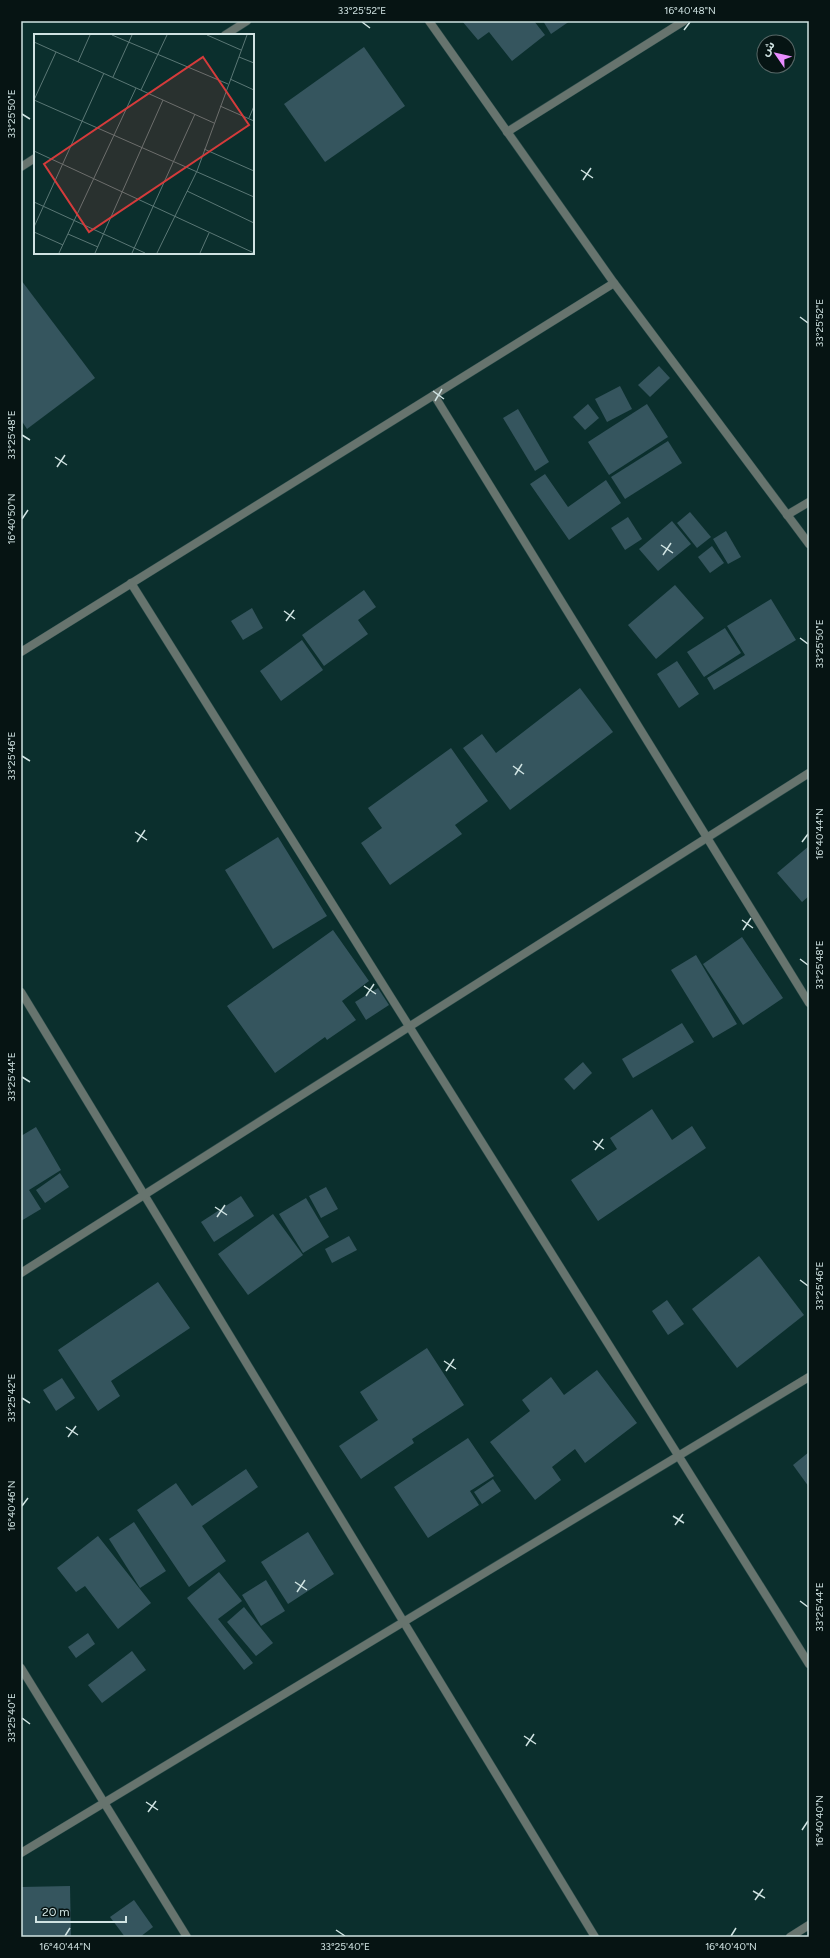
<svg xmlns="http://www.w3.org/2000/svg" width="830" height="1958" viewBox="0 0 830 1958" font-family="Figtree,'Noto Sans Arabic',sans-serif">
	<rect width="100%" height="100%" fill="#0b2f2d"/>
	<g fill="#35555e">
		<path d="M462,21H534L545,35L512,61L489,32L478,40Z"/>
		<path d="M543,21H570L551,34Z"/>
		<path d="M364,47L405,106L325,162L284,104Z"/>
		<path d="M21,280L95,378L27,429L21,420Z"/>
		<path d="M659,366L670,378L650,397L638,385Z"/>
		<path d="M620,386L632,409L607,422L595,399Z"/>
		<path d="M588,404L599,418L585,430L573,417Z"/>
		<path d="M647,404L668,437L609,475L588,442Z"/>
		<path d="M518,409L549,462L535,471L503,418Z"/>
		<path d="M668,441L682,463L625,499L611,477Z"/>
		<path d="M545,474L568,507L606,480L621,503L569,540L530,484Z"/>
		<path d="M690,512L711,537L697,548L677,523Z"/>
		<path d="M628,517L642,539L625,550L611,528Z"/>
		<path d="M672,521L691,544L658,571L639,549Z"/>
		<path d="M726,531L741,557L728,564L713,539Z"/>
		<path d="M712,546L724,563L710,573L698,557Z"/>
		<path d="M675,585L704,618L656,659L628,625Z"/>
		<path d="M364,590L376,607L358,620L368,634L324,666L302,635Z"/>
		<path d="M771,599L796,640L714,690L707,678L745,655L727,626Z"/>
		<path d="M252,608L263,628L243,640L231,621Z"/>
		<path d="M725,628L741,653L704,677L687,652Z"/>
		<path d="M302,640L323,670L281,701L260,671Z"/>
		<path d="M677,661L699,694L679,708L657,674Z"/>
		<path d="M580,688L613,732L510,810L463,748L482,734L496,753Z"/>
		<path d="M451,748L488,801L455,825L462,834L390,885L361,843L382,828L368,808Z"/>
		<path d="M278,837L327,916L273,949L225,870Z"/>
		<path d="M809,846V896L802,902L777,873Z"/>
		<path d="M333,930L369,981L342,1001L356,1020L327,1040L325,1037L275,1073L227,1006Z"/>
		<path d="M742,937L783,998L743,1025L703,964Z"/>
		<path d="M696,955L737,1024L713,1038L671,970Z"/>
		<path d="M378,988L389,1005L366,1020L355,1002Z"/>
		<path d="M682,1023L694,1042L633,1078L622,1059Z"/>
		<path d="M583,1062L592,1073L574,1090L564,1079Z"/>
		<path d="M652,1109L672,1140L692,1126L706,1148L598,1221L571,1180L617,1149L610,1138Z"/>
		<path d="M36,1127L61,1170L29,1190L41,1209L21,1221V1136Z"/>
		<path d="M60,1173L69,1187L45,1203L36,1190Z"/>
		<path d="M326,1187L338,1209L321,1218L309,1196Z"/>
		<path d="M241,1196L254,1216L214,1242L201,1222Z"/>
		<path d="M306,1198L329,1237L303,1253L279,1214Z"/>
		<path d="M273,1214L303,1255L248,1295L218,1254Z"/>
		<path d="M349,1236L357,1250L332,1263L325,1249Z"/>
		<path d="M759,1256L804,1315L737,1368L692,1309Z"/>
		<path d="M158,1282L190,1328L111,1381L120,1396L98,1411L58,1350Z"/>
		<path d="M667,1300L684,1324L668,1335L652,1311Z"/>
		<path d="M427,1348L464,1405L412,1439L414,1443L361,1479L339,1446L378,1420L360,1392Z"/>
		<path d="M597,1370L637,1423L585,1463L575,1449L552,1467L561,1480L535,1500L490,1442L530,1411L522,1400L551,1377L564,1395Z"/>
		<path d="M62,1378L75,1398L56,1411L43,1390Z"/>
		<path d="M468,1438L494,1476L470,1491L479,1505L428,1538L394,1487Z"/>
		<path d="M809,1452V1487L793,1465Z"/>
		<path d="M246,1469L258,1487L202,1526L226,1561L189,1587L137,1510L176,1483L192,1506Z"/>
		<path d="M493,1479L501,1491L482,1504L474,1492Z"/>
		<path d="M134,1522L166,1571L140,1588L109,1539Z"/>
		<path d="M308,1532L334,1574L288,1604L261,1562Z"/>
		<path d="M98,1536L151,1603L118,1629L85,1586L76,1592L57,1568Z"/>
		<path d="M219,1572L242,1601L218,1619L253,1663L244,1670L187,1598Z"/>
		<path d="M266,1580L285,1611L261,1626L242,1595Z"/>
		<path d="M244,1607L273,1643L256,1656L227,1622Z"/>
		<path d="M88,1633L95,1644L76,1658L68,1647Z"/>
		<path d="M132,1651L146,1670L102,1703L88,1685Z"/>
		<path d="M70,1886L71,1937H21V1887Z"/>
		<path d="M134,1900L153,1927L140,1937H125L110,1917Z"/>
	</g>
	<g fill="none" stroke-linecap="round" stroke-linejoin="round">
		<g stroke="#2b4c4a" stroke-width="9">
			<g id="minor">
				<path d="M429,21L614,283L809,544"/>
				<path d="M225,35L247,21"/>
				<path d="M507,132L684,21"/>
				<path d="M21,167L35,158"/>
				<path d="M434,395L809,1003"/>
				<path d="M787,515L809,502"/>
				<path d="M131,583L809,1664"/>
				<path d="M21,652L614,283"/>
				<path d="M21,992L595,1937"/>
				<path d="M21,1273L809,773"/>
				<path d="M21,1668L187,1937"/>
				<path d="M21,1853L809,1377"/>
				<path d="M790,1937L809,1925"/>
			</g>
		</g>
		<use href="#minor" stroke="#67746e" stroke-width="8"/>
	</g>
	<path fill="none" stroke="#d0e3e2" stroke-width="1.5" d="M362,22L370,28M684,30L690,22M22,114L30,119M581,170L593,178M583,180L591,168M800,317L808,323M433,391L444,399M435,401L442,389M22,435L30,440M55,457L67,465M57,467L65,455M22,519L28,510M661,545L673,553M663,555L671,543M284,611L295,619M286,621L294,610M800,638L808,644M22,756L30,761M513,766L524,774M515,775L522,764M135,832L147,840M137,842L145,830M802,842L808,834M742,920L753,928M743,930L751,918M800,959L808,965M364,986L376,994M366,996L374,984M22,1077L30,1082M593,1141L604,1149M595,1150L603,1139M215,1207L227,1215M217,1217L225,1205M800,1280L808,1286M444,1361L456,1369M446,1371L454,1359M22,1398L30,1403M66,1427L78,1435M68,1437L76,1426M22,1506L28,1498M673,1516L684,1523M675,1525L683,1514M295,1582L307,1590M297,1592L305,1580M800,1601L808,1607M22,1718L30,1724M524,1736L536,1744M526,1746L534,1734M146,1802L158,1810M148,1812L156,1801M802,1830L808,1821M753,1891L765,1898M755,1900L763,1889M336,1930L345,1936M65,1936L70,1928M731,1936L736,1928"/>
	<g transform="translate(34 34)">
		<rect width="220" height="220" fill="#0b2f2d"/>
		<path fill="none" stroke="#5a7775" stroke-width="1" d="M78,1L194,50M173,1L207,16M0,8L180,89M205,23L220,29M44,28L56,1M79,43L98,1M196,45L220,56M107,56L133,1M0,66L220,163M0,66L22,18M186,72L220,87M215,84L220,72M170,115L220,137M0,117L220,219M153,157L220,189M0,168L111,219M0,193L70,39M0,198L29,211M34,200L64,213M25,219L102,54M61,219L129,66M98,219L161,80M123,219L163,137L213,1M166,219L175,199"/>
		<path fill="#d53b3b" fill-opacity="0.15" stroke="#d53b3b" stroke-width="2" d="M169,23L215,91L55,198L10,130Z"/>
		<rect width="220" height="220" fill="none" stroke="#d0e3e2" stroke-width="2"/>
	</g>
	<rect width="830" height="1958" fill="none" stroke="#061413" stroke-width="44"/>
	<g transform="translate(776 54) rotate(304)"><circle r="19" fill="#061413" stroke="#576766"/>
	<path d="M0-3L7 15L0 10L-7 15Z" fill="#e98dfe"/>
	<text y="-6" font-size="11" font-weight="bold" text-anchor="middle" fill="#d0e3e2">ش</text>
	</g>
	<path d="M36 1916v6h90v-6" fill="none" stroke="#d0e3e2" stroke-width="2"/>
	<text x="42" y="1916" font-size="12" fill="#d0e3e2" stroke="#061413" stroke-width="3" paint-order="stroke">20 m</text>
	<rect x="22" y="22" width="786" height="1914" fill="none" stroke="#d0e3e2" stroke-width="1.5"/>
	<g font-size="10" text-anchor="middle" fill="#d0e3e2">
		<text x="362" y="14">33°25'52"E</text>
		<text x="690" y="14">16°40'48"N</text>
		<text transform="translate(11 114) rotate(-90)" y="4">33°25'50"E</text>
		<text transform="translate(819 323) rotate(-90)" y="4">33°25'52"E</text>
		<text transform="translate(11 435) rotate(-90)" y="4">33°25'48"E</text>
		<text transform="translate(11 519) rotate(-90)" y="4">16°40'50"N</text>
		<text transform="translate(819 644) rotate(-90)" y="4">33°25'50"E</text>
		<text transform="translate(11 756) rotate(-90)" y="4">33°25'46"E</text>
		<text transform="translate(819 834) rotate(-90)" y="4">16°40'44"N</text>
		<text transform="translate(819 965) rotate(-90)" y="4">33°25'48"E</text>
		<text transform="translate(11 1077) rotate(-90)" y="4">33°25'44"E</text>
		<text transform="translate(819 1286) rotate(-90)" y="4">33°25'46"E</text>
		<text transform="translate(11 1398) rotate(-90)" y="4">33°25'42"E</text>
		<text transform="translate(11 1506) rotate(-90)" y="4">16°40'46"N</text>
		<text transform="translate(819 1607) rotate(-90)" y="4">33°25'44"E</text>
		<text transform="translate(11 1718) rotate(-90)" y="4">33°25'40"E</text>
		<text transform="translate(819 1821) rotate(-90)" y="4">16°40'40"N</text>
		<text x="65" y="1950">16°40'44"N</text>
		<text x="345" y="1950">33°25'40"E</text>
		<text x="731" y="1950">16°40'40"N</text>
	</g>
</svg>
